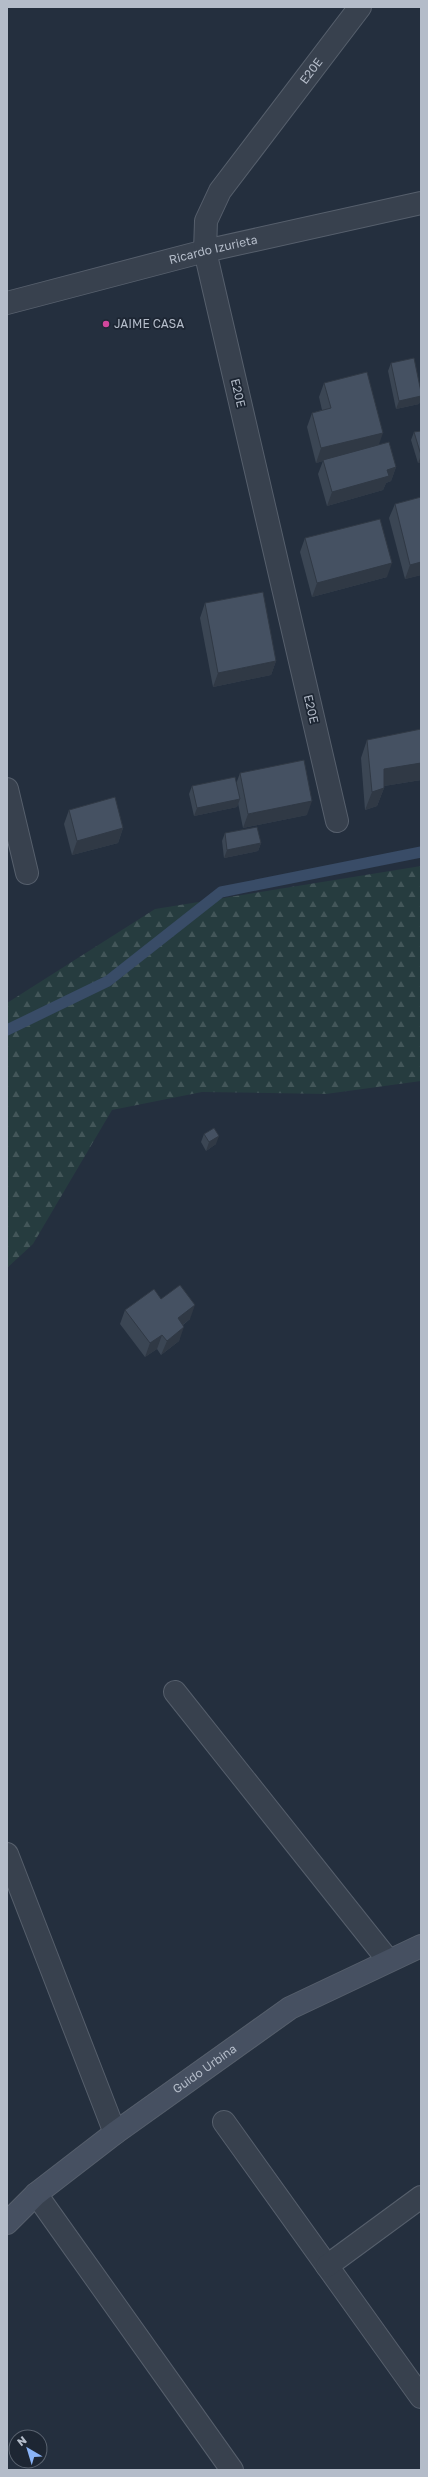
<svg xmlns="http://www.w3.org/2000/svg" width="428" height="2477" viewBox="0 0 428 2477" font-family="'Golos Text',sans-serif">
	<defs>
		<pattern id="forest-firs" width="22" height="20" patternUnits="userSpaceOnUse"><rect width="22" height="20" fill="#263c3f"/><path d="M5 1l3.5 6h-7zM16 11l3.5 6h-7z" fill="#435659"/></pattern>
	</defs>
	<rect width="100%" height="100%" fill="#242f3e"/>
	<path fill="url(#forest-firs)" d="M421,866V1081L326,1094L202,1092L112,1110L33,1244L7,1268V1003L155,909Z"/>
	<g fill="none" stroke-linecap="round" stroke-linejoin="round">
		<path stroke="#394c67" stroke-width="11" d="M7,1030L108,981L221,892L421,852"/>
		<g stroke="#565f6c" stroke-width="24">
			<g id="street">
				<path id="s1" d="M7,303L205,251L421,203"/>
				<path d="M7,789L27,873"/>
				<path id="s2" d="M337,821L205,251L206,221L220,191L360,7"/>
				<path d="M175,1692L388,1960"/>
				<path d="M7,1854L115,2133"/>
				<path d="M224,2122L421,2397"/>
				<path d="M36,2194L232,2470"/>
				<path d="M327,2266L421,2197"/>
			</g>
		</g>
		<g stroke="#565f6c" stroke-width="24">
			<g id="secondary">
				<path id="s3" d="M7,2223L36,2194L115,2133L290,2008L421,1946"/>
			</g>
		</g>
		<use href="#street" stroke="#38414e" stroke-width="22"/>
		<use href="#secondary" stroke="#465061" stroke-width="22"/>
	</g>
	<g fill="#3b4654">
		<path d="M391,363L421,392V398L419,404L396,409L388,371Z"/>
		<path d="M324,383L378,445L396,467L391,481L386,483L383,490L327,506L318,474L323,461L316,463L307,427L312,413L322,410L319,397Z"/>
		<path d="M421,431V462L418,463L411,440L414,432Z"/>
		<path d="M421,497V575L405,579L389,518L395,504Z"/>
		<path d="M305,538L387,577L312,597L300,552Z"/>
		<path d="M205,603L276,661L271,675L213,687L200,618Z"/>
		<path d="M367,740L421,780L384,786V788L377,806L365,810L361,758Z"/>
		<path d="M240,773L307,815L243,828L238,803L237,807L194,816L189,794L192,786L236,784Z"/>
		<path d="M69,810L123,828L118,843L72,855L64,824Z"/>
		<path d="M225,833L261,843L258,851L224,858L222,841Z"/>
		<path d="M204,1134L216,1144L206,1151L201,1142Z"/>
		<path d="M161,1299L190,1319L183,1325L179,1341L161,1355L157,1349L145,1357L120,1324L125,1310Z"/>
	</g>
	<g fill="#303945">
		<path d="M421,396V398L419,404L396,409L399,401Z"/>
		<path d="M383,433L378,447L316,463L321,448Z"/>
		<path d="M421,455V462L418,463Z"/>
		<path d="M396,467L391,481L386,483L383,490L327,506L332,492L387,470Z"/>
		<path d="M421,562V575L405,579L410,565Z"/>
		<path d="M392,563L387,577L312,597L317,583Z"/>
		<path d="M276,661L271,675L213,687L218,673Z"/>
		<path d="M421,763V780L378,787L384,769Z"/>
		<path d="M384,788L377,806L365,810L372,792Z"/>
		<path d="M240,799L237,807L194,816L197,808Z"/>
		<path d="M312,801L307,815L243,828L248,814Z"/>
		<path d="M123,828L118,843L72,855L77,841Z"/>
		<path d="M261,843L258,851L224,858L227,850Z"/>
		<path d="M219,1136L216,1144L206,1151L209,1142Z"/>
		<path d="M195,1305L190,1319L173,1332L178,1318Z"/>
		<path d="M184,1327L179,1341L161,1355L167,1341Z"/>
		<path d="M162,1335L157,1349L145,1357L150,1343Z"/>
	</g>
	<g fill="#455162" stroke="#303945">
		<path d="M414,358L421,392V396L399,401L391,363Z"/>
		<path d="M367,372L383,433L321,448L312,413L331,408L324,383Z"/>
		<path d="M421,431V455L414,432Z"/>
		<path d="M389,442L396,467L387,470L389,476L332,492L323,460Z"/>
		<path d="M421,497V562L410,565L395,504Z"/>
		<path d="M380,519L392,563L317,583L305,538Z"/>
		<path d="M263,592L276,661L218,673L205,603Z"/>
		<path d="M421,729V763L384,769V788L372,792L367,740Z"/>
		<path d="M304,760L312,801L248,814L240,773Z"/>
		<path d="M235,777L240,799L197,808L192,786Z"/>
		<path d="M115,797L123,828L77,841L69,810Z"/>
		<path d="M257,827L261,843L227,850L225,833Z"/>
		<path d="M214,1128L219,1136L209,1142L204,1134Z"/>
		<path d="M180,1285L195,1305L178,1318L184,1327L167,1341L162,1335L150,1343L125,1310L154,1289L161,1299Z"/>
	</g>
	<circle fill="#d1479c" stroke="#1d2633" stroke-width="1.5" cx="106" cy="324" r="4"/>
	<g text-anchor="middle" stroke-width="3.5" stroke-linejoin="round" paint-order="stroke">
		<g font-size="12" fill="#b4bcc9" stroke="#1d2633">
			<text dy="4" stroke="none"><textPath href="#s2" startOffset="799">E20E</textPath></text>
			<text dy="4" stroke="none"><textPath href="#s1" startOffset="213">Ricardo Izurieta</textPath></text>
			<text transform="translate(238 393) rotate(77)" y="4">E20E</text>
			<text transform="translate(311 709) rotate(77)" y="4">E20E</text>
			<text dy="4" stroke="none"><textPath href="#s3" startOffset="251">Guido Urbina</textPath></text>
		</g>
		<g font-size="12" fill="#b4bcc9" stroke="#1d2633" text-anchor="start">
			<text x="114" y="328">JAIME CASA</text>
		</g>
	</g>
	<rect width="428" height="2477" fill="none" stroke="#b4bcc9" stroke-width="16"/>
	<g transform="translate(28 2449) rotate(322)"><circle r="19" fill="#1d2633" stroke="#59626f"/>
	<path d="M0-3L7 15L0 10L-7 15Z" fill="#8ab4f8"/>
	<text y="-6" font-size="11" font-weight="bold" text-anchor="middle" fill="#b4bcc9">N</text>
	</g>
</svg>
